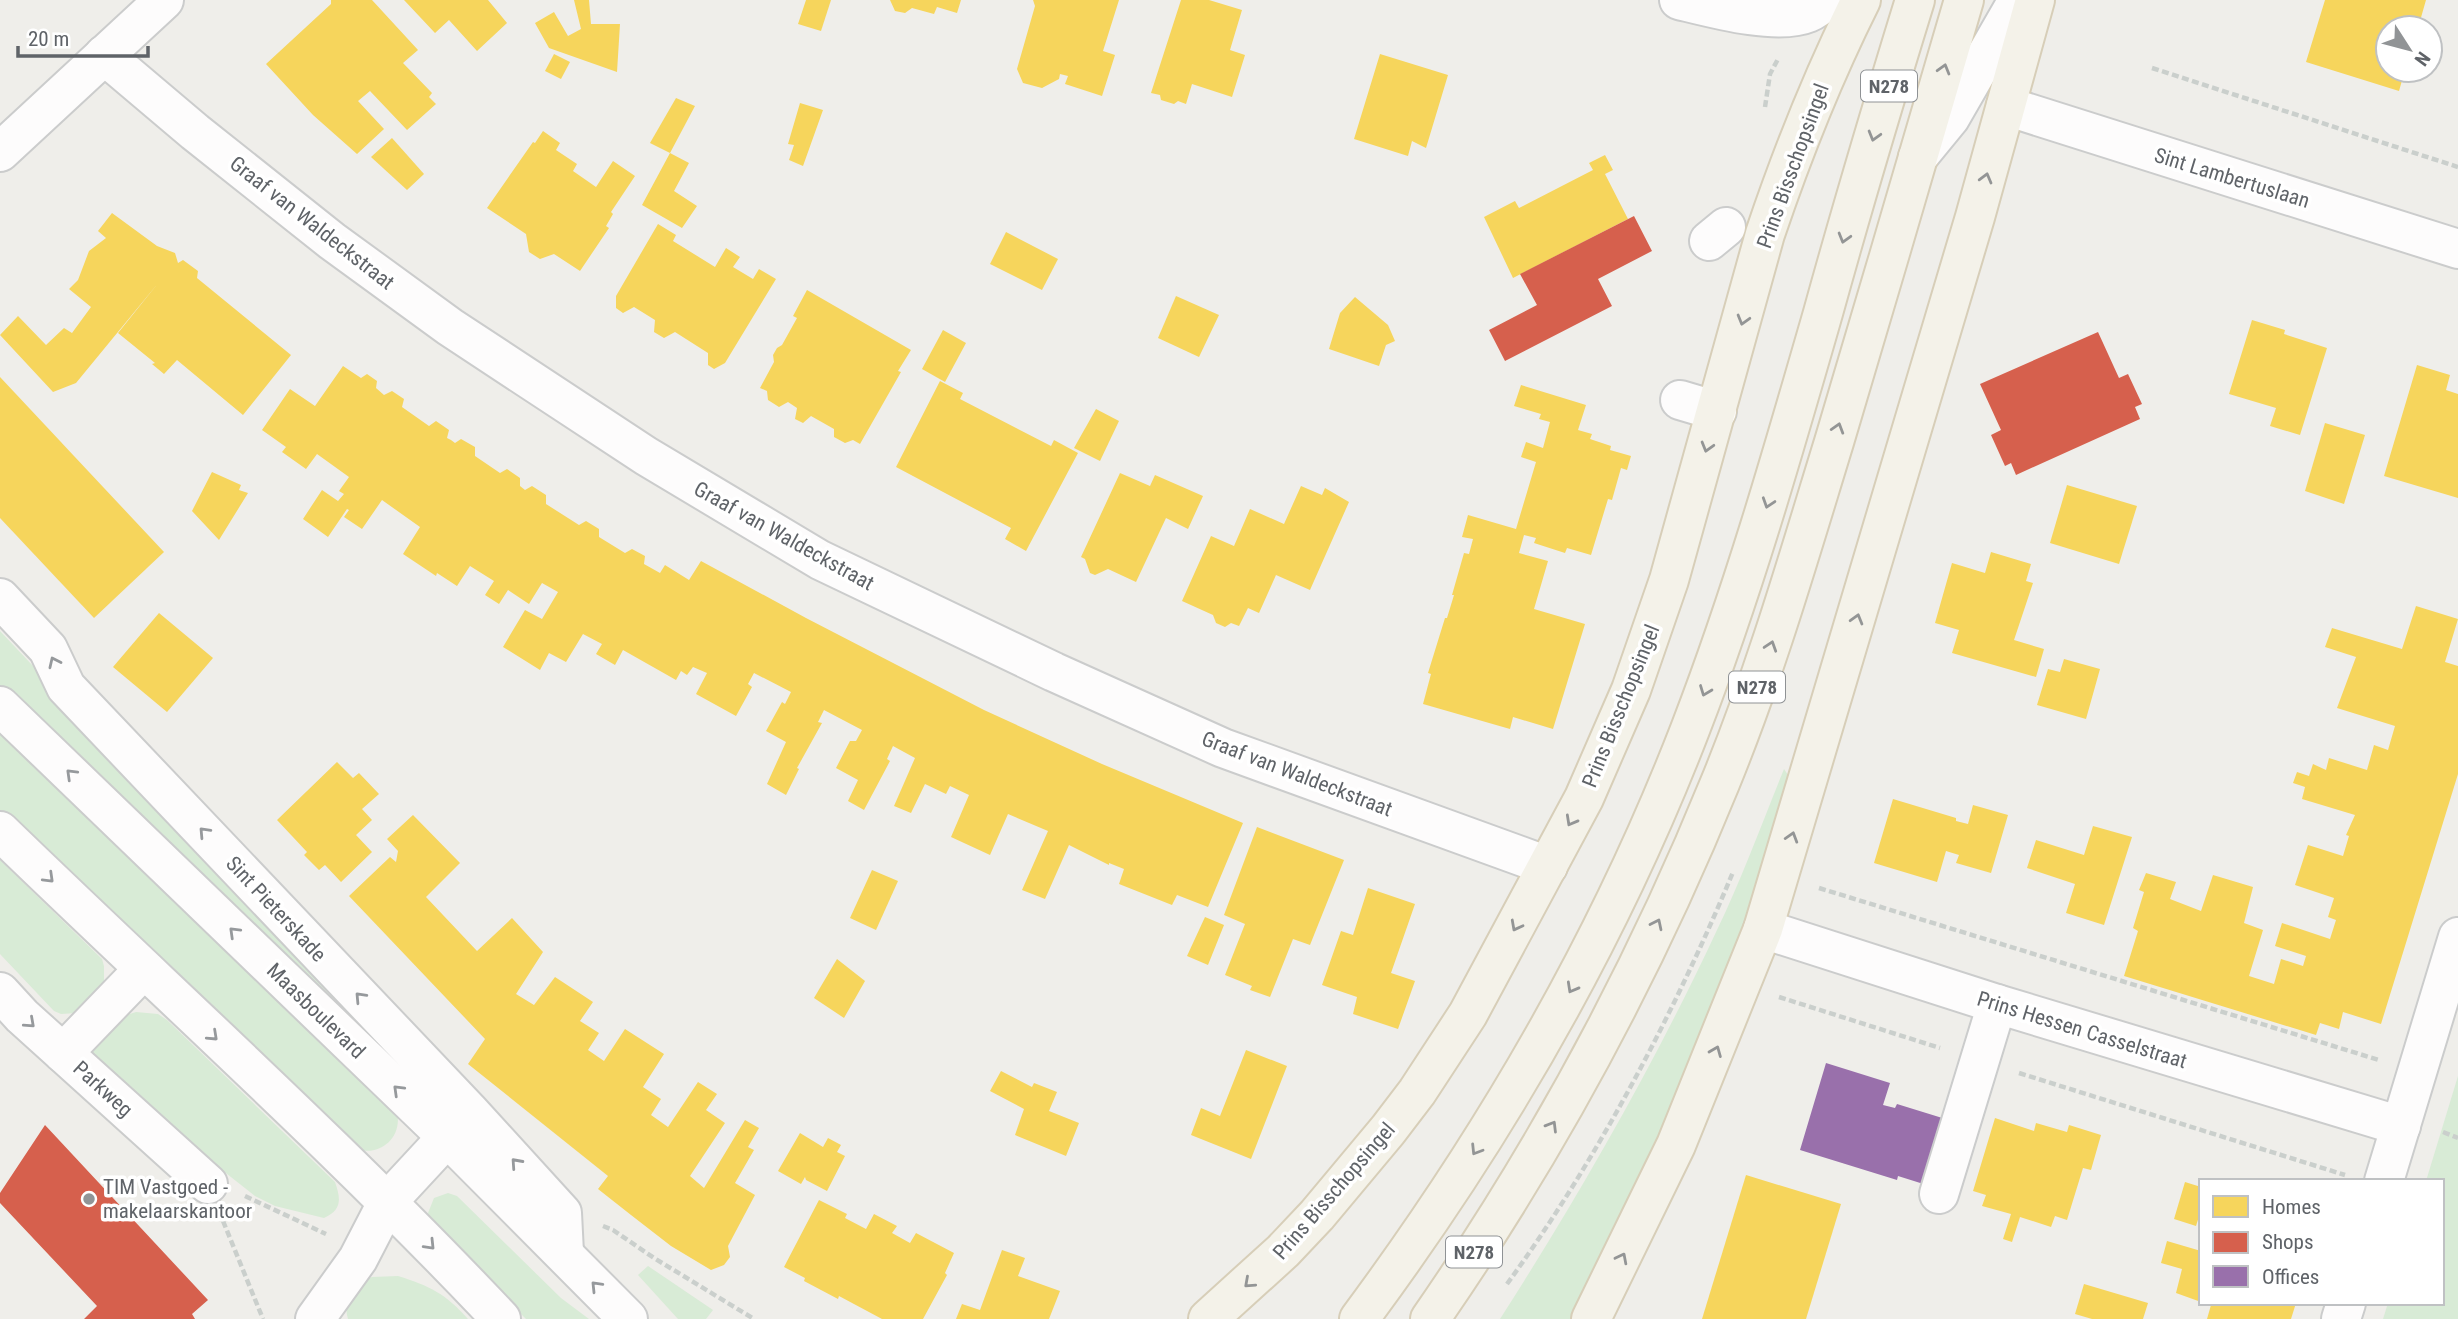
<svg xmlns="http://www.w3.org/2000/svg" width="2458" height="1319" viewBox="0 0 2458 1319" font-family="'Roboto Condensed',sans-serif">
	<rect width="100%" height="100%" fill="#efeeea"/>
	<g fill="#d8ebd6">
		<path d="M0,631L408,1063L399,1073L0,687Z"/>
		<path d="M0,726L396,1109C406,1139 374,1162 349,1145L0,810Z"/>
		<path d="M1784,769L1790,778L1748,922L1665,1142L1575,1319H1500C1580,1194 1654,1065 1717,930C1742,878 1762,823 1784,769Z"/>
		<path d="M0,860L102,959L104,966V983L77,1013L61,1014L54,1011L0,954Z"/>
		<path d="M136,1012L158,1014L167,1020L335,1182C341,1199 342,1210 324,1218L275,1206L255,1196L203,1155L89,1054C103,1036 113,1018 136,1012Z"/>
		<path d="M2458,1076V1319H2383L2388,1303H2442V1181H2426Z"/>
		<path d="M448,1193L457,1196L561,1298L589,1319H526L429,1222L428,1213L434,1198Z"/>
		<path d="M648,1266L713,1310L706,1319H678L638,1275Z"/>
		<path d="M398,1276C430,1286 446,1294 468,1319H348C344,1306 349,1296 354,1284L372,1277Z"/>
	</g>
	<g fill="#f6d55c">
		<path d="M331,0H372L418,50L403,63L432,93L429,97L436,104L407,130L370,91L358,101L384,129L357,154L313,115L266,64L331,4Z"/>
		<path d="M404,0H488L507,23L477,51L449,20L435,33Z"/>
		<path d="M574,0H589L591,24H620L617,72L549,48L535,23L554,12L568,36L581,29Z"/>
		<path d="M806,0H831L821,31L798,24Z"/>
		<path d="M890,0H961L957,13L937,7L934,14L912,8L905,13L895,11Z"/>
		<path d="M1033,0H1119L1103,51L1115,55L1102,96L1065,84L1068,76L1060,74L1059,79L1042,88L1023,83L1017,69L1035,6Z"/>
		<path d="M1181,0H1209L1242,10L1230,50L1245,55L1232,97L1192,84L1186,104L1178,101L1174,104L1161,100L1160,95L1151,93Z"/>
		<path d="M2325,0H2426L2418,28H2388V70H2405L2399,91L2306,62Z"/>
		<path d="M554,54L570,62L561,79L545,71Z"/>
		<path d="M1380,54L1448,75L1426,148L1412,141L1408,156L1354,139Z"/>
		<path d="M676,98L695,106L670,153L650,143Z"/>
		<path d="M800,103L823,110L803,166L789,160L794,145L788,144Z"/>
		<path d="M543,131L560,143L556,150L577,164L573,171L596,187L613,161L635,176L611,212L613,214L606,226L609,228L580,271L554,254L540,259L529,252L526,234L487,208L533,142L535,143Z"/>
		<path d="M392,138L424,174L407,190L371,157Z"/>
		<path d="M670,153L689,163L674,191L697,206L682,228L642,205Z"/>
		<path d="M1605,155L1613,170L1605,174L1628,219L1513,278L1484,217L1515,201L1519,208L1593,170L1589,163Z"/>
		<path d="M112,213L157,246L175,253L178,263L183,260L198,271L197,278L291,355L243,415L177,360L164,374L152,364L155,363L118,333L159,282L76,383L53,392L0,335L18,316L46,345L64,328L72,333L91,307L69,289L78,280L89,251L106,238L98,231Z"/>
		<path d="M658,224L676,235L673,241L715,267L726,248L740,257L733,267L753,279L759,269L776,279L725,363L714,369L708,365V353L675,332L664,338L654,332L655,320L634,307L623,313L616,308V296Z"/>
		<path d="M1006,232L1058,259L1042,290L990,264Z"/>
		<path d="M807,290L911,350L898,371L901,372L860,444L853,440L845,443L834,437V429L811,416L803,423L795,419L797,408L788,402L779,407L768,400L767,391L760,388L774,362L773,355L777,348L782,345L797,318L793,316Z"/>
		<path d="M1176,296L1219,315L1199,357L1158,338Z"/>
		<path d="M1355,297L1388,325L1395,341L1386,345L1379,366L1329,349L1340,313Z"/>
		<path d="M2252,320L2285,330L2284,334L2327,348L2300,435L2270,426L2276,408L2229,394Z"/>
		<path d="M943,330L966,343L945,382L922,369Z"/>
		<path d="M2417,365L2450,375L2446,390L2458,394V498L2384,476Z"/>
		<path d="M343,366L361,378L367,374L377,381L376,388L384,395L392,391L404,399L402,407L429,426L436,421L449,430L447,438L451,440L455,443L461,439L475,447V456L500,473L507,469L520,478V486L525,490L532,486L546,495V504L579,525L586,521L599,529V537L625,553L632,549L645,556L644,564L660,573L665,565L689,580L701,561L806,618L984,710L1102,764L1243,823L1208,907L1177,895L1172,905L1119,884L1124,869L1109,863V865L1069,845L1045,899L1022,890L1048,831L1008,814L990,855L951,837L969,795L950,786L946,794L925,784L911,813L894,806L915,758L893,746L887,759L890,761L864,810L848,801L858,780L836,768L850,741H856L862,730L824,710L818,722L822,723L797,768L799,769L786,795L767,784L786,742L766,731L782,702L785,704L791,692L754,673L748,684L752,687L736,716L696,694L707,673L693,667L687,675L681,671L676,680L623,650L615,665L596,654L602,644L583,634L566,662L549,653L540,670L503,647L525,610L542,619L558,592L542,583L529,604L508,590L499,604L485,595L494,581L470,566L457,586L437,573L436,576L403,554L420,527L382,500L362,529L344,517L349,510L347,509L328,537L303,519L322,490L338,501L344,494L339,491L349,477L317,454L306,469L282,452L286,447L262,430L290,389L315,406Z"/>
		<path d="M0,377L164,552L94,618L0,518Z"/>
		<path d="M940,381L963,393L960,399L1051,446L1054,440L1078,453L1026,551L1005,539L1011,528L896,467Z"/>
		<path d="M1521,385L1586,405L1578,430L1592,434L1590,439L1611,446L1610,450L1631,456L1627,470L1621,468L1612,500L1608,499L1591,555L1567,548L1565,553L1534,543L1536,538L1524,535L1519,553L1548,561L1534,609L1585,624L1553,729L1513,717L1510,729L1423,704L1431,674L1428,673L1445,618H1447L1454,595H1452L1464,553L1469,554L1473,539L1462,537L1468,515L1516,529L1536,462L1521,457L1526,442L1543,448L1550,422L1539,419L1541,414L1514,406Z"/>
		<path d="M1096,409L1119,421L1100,461L1074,448Z"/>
		<path d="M2325,423L2365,435L2344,504L2305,491Z"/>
		<path d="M212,472L241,485L239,490L248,493L219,540L192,511Z"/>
		<path d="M1120,473L1150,486L1155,475L1203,496L1188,529L1166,518L1136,582L1108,569L1095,575L1090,573L1085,559L1081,557Z"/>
		<path d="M2067,485L2137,506L2119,564L2050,543Z"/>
		<path d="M1301,486L1322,495L1325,488L1349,502L1310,590L1276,575L1259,613L1248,608L1239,626L1231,623L1225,627L1216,623L1213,615L1182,601L1211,536L1234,546L1250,509L1284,524Z"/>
		<path d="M1991,552L2031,564L2026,581L2033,583L2014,640L2044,649L2036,677L1952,653L1959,630L1935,623L1952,563L1985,573Z"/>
		<path d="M2416,606L2458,619L2445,662L2458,666V774L2381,1024L2343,1012L2339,1029L2320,1023L2316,1035L2124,976L2138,931L2133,928L2144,892L2139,890L2146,873L2176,882L2170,899L2201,911L2213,875L2253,887L2244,923L2263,930L2249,976L2274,984L2281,959L2303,966L2306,956L2275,946L2282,923L2330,939L2336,920L2328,917L2334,898L2295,885L2308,845L2343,856L2349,836L2346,835L2355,815L2302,799L2305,787L2293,783L2297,772L2309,776L2313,764L2326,770L2329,758L2367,770L2374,745L2388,750L2395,726L2337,708L2356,657L2325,647L2332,628L2402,649Z"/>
		<path d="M159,613L213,658L167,712L113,667Z"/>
		<path d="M2064,659L2100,669L2086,719L2037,705L2048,669L2060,672Z"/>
		<path d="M337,762L353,778L359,773L379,794L362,809L372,820L356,835L372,852L341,882L325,865L319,870L304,855L307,852L277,820Z"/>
		<path d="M1893,799L1956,818V821L1968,824L1973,805L2008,815L1991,873L1956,863L1959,855L1946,851L1937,882L1874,863Z"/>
		<path d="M413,815L460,863L426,897L477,951L512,918L543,952L516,994L534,1005L555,977L593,1002L580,1021L599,1033L588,1050L604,1061L625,1029L664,1054L643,1087L661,1099L651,1115L668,1127L698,1082L717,1094L706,1110L725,1123L690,1176L704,1188L745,1120L759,1128L748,1147L754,1150L735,1183L755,1195L728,1246L730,1257L724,1265L711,1270L671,1246L631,1215L598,1189L608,1176L468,1064L485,1039L349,896L390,857L396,862L398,851L387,839Z"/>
		<path d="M2093,826L2132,837L2104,925L2066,913L2075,884L2027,868L2036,840L2084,855Z"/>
		<path d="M1257,827L1344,860L1310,945L1293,939L1270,997L1250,990L1252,986L1225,975L1245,924L1224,915Z"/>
		<path d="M872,870L898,881L876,930L850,918Z"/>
		<path d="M1368,888L1415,904L1391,973L1415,981L1398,1029L1353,1014L1357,997L1322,985L1341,931L1353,935Z"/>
		<path d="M1205,917L1224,925L1208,965L1187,956Z"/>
		<path d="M837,959L865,981L844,1018L814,998Z"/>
		<path d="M1246,1050L1287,1066L1251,1159L1191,1135L1201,1108L1220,1116Z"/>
		<path d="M1001,1071L1032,1087L1034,1083L1057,1092L1049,1111L1079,1123L1066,1156L1015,1135L1024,1109L990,1091Z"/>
		<path d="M1995,1118L2034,1131L2036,1123L2067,1132L2069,1125L2101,1135L2091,1170L2083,1168L2067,1220L2055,1216L2051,1227L2020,1217L2012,1242L2003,1239L2011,1214L1982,1206L1986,1195L1973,1191Z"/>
		<path d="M800,1133L823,1147L828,1138L841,1145L837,1152L845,1156L827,1191L806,1180L805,1177L801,1184L778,1171Z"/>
		<path d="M1746,1175L1841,1204L1806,1319H1702Z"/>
		<path d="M2185,1182L2201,1187V1210L2196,1226L2174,1219Z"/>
		<path d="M819,1200L847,1214L845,1218L866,1229L874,1214L897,1226L892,1233L910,1243L916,1233L954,1253L945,1273L947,1275L923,1319H882L839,1296L838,1299L804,1281L805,1278L784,1267Z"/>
		<path d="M2167,1241L2201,1251V1302L2176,1293L2182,1269L2161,1263Z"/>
		<path d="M1002,1250L1025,1258L1018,1276L1060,1291L1049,1319H956L962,1304L980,1310Z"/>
		<path d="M2084,1284L2148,1303L2143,1319H2092L2075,1314Z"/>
		<path d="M2296,1303L2291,1319H2207L2211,1305L2206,1303Z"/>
	</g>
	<g fill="#d6604d">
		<path d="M1634,216L1652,251L1598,279L1612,306L1505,361L1489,330L1537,305L1520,274Z"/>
		<path d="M2098,332L2119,378L2128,374L2142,404L2135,407L2140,419L2016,475L2011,463L2005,466L1991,435L2001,430L1980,384Z"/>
		<path d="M45,1125L208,1300L192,1314L195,1319H84L97,1306L0,1203V1193Z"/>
	</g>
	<path fill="#9970ab" d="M1826,1063L1890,1083L1883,1105L1895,1108L1897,1104L1952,1121L1933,1187L1898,1176L1897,1180L1800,1150Z"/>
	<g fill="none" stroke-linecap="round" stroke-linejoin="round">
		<g stroke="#cbcccc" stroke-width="42">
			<g id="minor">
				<path d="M1679,0C1712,8 1777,26 1808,13C1815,10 1821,5 1826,0"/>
				<path d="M104,55L195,132L332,241L450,327L646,456L820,560L1054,672L1223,748L1548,866"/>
				<path d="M2006,106L2458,249"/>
				<path d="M0,152L164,0"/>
				<path d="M1918,157L1950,118L2018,0"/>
				<path d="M1709,241L1726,227"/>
				<path d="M1680,400L1717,411"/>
				<path d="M0,598L48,649L66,687L470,1112L562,1213L564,1253"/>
				<path d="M0,706L447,1137L628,1319"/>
				<path d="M0,831C167,993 341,1149 501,1319"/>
				<path d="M1763,929L1997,1004L2401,1126"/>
				<path d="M0,992L22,1016L208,1184"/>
				<path d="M63,1053L143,970"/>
				<path d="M2384,1181L2458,937"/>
				<path d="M1939,1194L1997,1004"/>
				<path d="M315,1319L358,1259L388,1201L464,1119"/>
				<path d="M2341,1319L2346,1303"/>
			</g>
		</g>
		<g stroke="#d7ceb8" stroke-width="42">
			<g id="major">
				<path d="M1208,1319L1283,1251L1317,1215L1388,1130L1417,1092L1468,1014L1584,798L1631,690L1669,580L1765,234C1792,154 1823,76 1861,0"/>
				<path d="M1359,1319C1495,1136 1609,940 1691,727C1743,592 1783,452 1823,313C1852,208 1883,104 1915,0"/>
				<path d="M1430,1319C1545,1153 1644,970 1720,783C1766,671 1799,556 1834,442C1878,295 1921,147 1964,0"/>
				<path d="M1591,1319L1676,1145L1763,929L1975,217L2035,0"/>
			</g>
		</g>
		<g stroke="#cacfcc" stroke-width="4.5" stroke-dasharray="7 3.5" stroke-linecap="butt">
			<path d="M2152,68L2458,167"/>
			<path d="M1765,107L1770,74L1778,59"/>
			<path d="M1819,888L2379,1060"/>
			<path d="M1779,997L1940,1048"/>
			<path d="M2019,1073L2345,1175"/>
			<path d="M2443,1132L2458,1138"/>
			<path d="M245,1196L326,1234"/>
			<path d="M223,1221L263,1319"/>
			<path d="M603,1226L613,1230L654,1258L754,1319"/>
			<path d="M1507,1284C1596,1162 1675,1012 1733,872"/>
		</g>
		<use href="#minor" stroke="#fdfcfc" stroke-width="38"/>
		<use href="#major" stroke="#f4f2e9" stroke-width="38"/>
	</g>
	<defs><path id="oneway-chevron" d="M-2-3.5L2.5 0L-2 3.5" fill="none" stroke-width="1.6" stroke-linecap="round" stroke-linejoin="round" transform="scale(1.75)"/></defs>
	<g stroke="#939595">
		<use href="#oneway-chevron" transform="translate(1944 69) rotate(-74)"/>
		<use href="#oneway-chevron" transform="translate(1874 136) rotate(106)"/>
		<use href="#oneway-chevron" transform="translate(1986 178) rotate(-75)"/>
		<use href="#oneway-chevron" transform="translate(1844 238) rotate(106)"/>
		<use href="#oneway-chevron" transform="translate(1743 320) rotate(106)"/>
		<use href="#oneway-chevron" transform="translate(1838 428) rotate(-73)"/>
		<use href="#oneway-chevron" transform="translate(1707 447) rotate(106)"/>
		<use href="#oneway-chevron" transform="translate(1768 503) rotate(108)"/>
		<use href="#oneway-chevron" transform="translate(1857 619) rotate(-74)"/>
		<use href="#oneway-chevron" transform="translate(1771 646) rotate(-72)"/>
		<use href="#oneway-chevron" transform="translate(1705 691) rotate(111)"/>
		<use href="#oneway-chevron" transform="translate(1571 821) rotate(119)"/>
		<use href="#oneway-chevron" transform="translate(1792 837) rotate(-73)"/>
		<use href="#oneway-chevron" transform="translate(1657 924) rotate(-64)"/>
		<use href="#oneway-chevron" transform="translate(1516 926) rotate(118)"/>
		<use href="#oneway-chevron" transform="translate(1572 988) rotate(119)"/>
		<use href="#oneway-chevron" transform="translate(1716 1051) rotate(-68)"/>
		<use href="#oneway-chevron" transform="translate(1552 1126) rotate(-59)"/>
		<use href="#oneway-chevron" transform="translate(1476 1150) rotate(122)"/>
		<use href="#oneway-chevron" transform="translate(1622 1258) rotate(-63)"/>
		<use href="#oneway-chevron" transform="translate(1249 1283) rotate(138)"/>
	</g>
	<g stroke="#96999c">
		<use href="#oneway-chevron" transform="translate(54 662) rotate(-115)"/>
		<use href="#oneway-chevron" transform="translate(71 774) rotate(-136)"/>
		<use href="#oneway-chevron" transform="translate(204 832) rotate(-133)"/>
		<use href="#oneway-chevron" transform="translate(49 878) rotate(44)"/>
		<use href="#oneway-chevron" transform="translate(234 932) rotate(-136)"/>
		<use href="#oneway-chevron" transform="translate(360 997) rotate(-133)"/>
		<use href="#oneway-chevron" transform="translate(30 1023) rotate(42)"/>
		<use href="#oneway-chevron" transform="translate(213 1036) rotate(43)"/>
		<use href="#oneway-chevron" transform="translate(398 1090) rotate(-136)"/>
		<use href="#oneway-chevron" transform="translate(516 1163) rotate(-132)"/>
		<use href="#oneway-chevron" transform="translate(430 1245) rotate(46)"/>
		<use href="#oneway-chevron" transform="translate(596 1286) rotate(-134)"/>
	</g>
	<circle fill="#919496" stroke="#fff" stroke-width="2.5" cx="89" cy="1199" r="7"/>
	<g text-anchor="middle" stroke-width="7" stroke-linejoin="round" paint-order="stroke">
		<g fill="#fff" stroke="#8f9295" stroke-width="2">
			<rect x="1861" y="70.5" width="56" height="31" rx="5"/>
			<rect x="1729" y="671.5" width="56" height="31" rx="5"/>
			<rect x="1446" y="1236.5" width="56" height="31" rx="5"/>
		</g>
		<g font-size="19" font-weight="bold" fill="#5f6368">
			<text x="1889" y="93">N278</text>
			<text x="1757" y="694">N278</text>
			<text x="1474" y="1259">N278</text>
		</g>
		<g font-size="21" fill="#5f6368" stroke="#fff">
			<text transform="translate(1793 166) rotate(-70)" y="7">Prins Bisschopsingel</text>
			<text transform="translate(2232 178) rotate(17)" y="7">Sint Lambertuslaan</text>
			<text transform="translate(312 223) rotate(38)" y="7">Graaf van Waldeckstraat</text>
			<text transform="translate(784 536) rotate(29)" y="7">Graaf van Waldeckstraat</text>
			<text transform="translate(1621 706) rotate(-68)" y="7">Prins Bisschopsingel</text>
			<text transform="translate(1297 774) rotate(21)" y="7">Graaf van Waldeckstraat</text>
			<text transform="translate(276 909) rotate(47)" y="7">Sint Pieterskade</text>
			<text transform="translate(316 1011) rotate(44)" y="7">Maasboulevard</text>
			<text transform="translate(2082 1030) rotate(17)" y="7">Prins Hessen Casselstraat</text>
			<text transform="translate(103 1089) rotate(42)" y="7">Parkweg</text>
			<text transform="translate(1334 1191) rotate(-49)" y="7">Prins Bisschopsingel</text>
		</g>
		<g font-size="21" fill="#5f6368" stroke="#fff" text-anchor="start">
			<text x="103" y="1194">TIM Vastgoed -<tspan x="103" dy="24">makelaarskantoor</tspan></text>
		</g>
	</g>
	<rect x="2199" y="1179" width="245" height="126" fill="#ffffff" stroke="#bfc1c3" stroke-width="2"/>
	<rect x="2213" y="1196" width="35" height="21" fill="#f6d55c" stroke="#bfc1c3" stroke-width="2"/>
	<text x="2262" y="1214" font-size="21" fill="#5f6368">Homes</text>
	<rect x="2213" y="1232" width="35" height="21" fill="#d6604d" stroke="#bfc1c3" stroke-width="2"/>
	<text x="2262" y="1249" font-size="21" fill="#5f6368">Shops</text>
	<rect x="2213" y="1266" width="35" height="21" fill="#9970ab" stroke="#bfc1c3" stroke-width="2"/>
	<text x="2262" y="1284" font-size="21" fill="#5f6368">Offices</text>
	<g transform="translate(2409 49) rotate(126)"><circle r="33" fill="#ffffff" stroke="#bfc1c3" stroke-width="2"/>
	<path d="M0-5L12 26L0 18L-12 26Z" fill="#919496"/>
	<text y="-10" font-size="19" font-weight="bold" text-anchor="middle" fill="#5f6368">N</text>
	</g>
	<path d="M18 46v10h130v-10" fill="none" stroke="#5f6368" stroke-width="3.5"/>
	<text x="28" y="46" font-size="21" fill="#5f6368" stroke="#ffffff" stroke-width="5" paint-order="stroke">20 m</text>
</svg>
